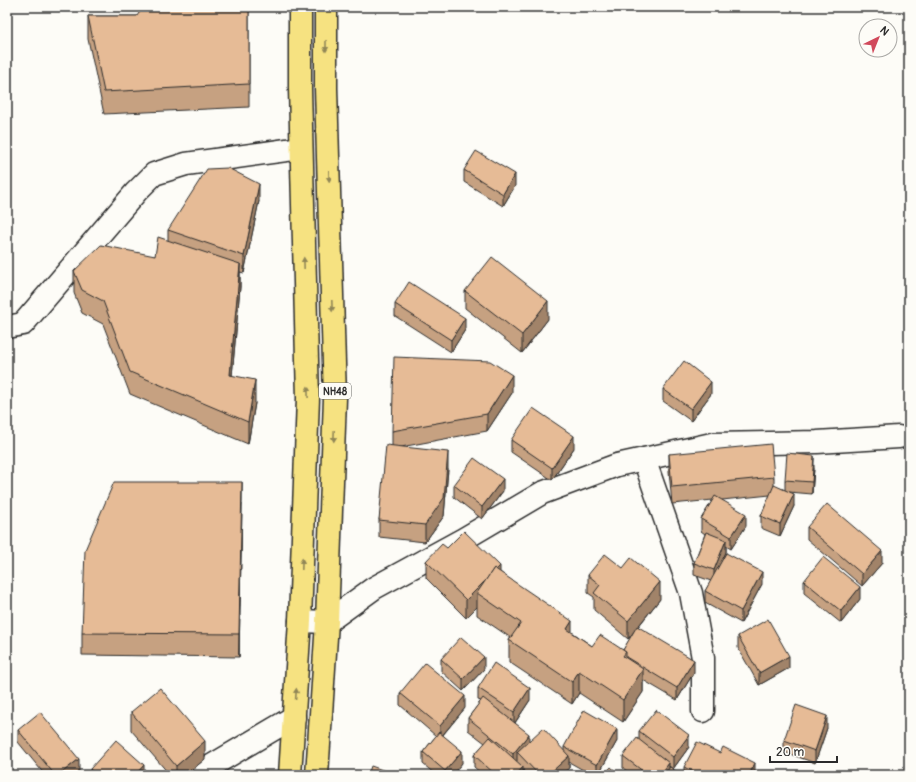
<svg xmlns="http://www.w3.org/2000/svg" width="916" height="782" viewBox="0 0 916 782" font-family="Pangolin,sans-serif">
	<rect width="100%" height="100%" fill="#fdfcf7"/>
	<filter id="ink" filterUnits="userSpaceOnUse"><feTurbulence type="fractalNoise" baseFrequency=".025" numOctaves="2"/><feDisplacementMap in="SourceGraphic" scale="8" xChannelSelector="R" yChannelSelector="G"/><feConvolveMatrix kernelMatrix="1 2 1 2 8 2 1 2 1" color-interpolation-filters="sRGB"/></filter>
	<g filter="url(#ink)">
		<g fill="none" stroke-linecap="round" stroke-linejoin="round">
			<g stroke="#2b2b2b" stroke-width="25">
				<g id="minor">
					<path d="M7,327L23,324L136,192L154,174L186,164L301,148"/>
					<path d="M644,459L691,593L703,658V711"/>
					<path d="M300,621L327,622L374,588L462,540L542,493L617,465L712,444L817,442L899,437"/>
					<path d="M196,775L294,717"/>
				</g>
			</g>
			<g stroke="#2b2b2b" stroke-width="25">
				<g id="highway">
					<path d="M290,775L300,621L308,398L300,88V7"/>
					<path d="M317,775L327,622L335,398L326,88V7"/>
				</g>
			</g>
			<use href="#minor" stroke="#fdfcf7" stroke-width="22"/>
			<use href="#highway" stroke="#f6e281" stroke-width="22"/>
		</g>
		<g fill="#c6a181" stroke="#2b2b2b">
			<path d="M249,7V107L104,114L88,39V16H137Z"/>
			<path d="M464,170L515,186L503,206L464,182Z"/>
			<path d="M259,201L244,273L240,272V287L232,376L255,403L248,444L130,394L103,324L82,313L74,293V271L155,256L168,241V230Z"/>
			<path d="M465,291L548,319L522,353L465,308Z"/>
			<path d="M395,304L465,330L451,352L395,316Z"/>
			<path d="M663,389L711,394L691,421L663,401Z"/>
			<path d="M512,393L487,431L401,447L448,469L444,516L425,542L379,537V520L392,446V431Z"/>
			<path d="M511,440L574,448L552,480L511,452Z"/>
			<path d="M669,454L774,477V486L785,490V480L814,468L812,494L789,492L794,506L780,536L761,528V516L770,495L722,500L746,526L731,549L726,546V552L724,557L762,584L741,623L705,603V591L711,581L694,575V563L705,534L701,531V519L713,500L672,504L669,471Z"/>
			<path d="M454,485L503,491L482,519L454,497Z"/>
			<path d="M242,504L239,657L82,655V633Z"/>
			<path d="M807,527L882,563L862,586L807,539Z"/>
			<path d="M447,548L500,572L572,632L592,646L623,650L635,631L628,639L594,610V597L588,593V575L660,599L638,627L694,672L677,700L643,680V692L623,722L579,693L572,704L509,662V640L511,638L477,615V607L466,618L426,578V561Z"/>
			<path d="M804,581L860,599L841,623L804,593Z"/>
			<path d="M738,636L789,668L759,685L738,648Z"/>
			<path d="M441,659L484,669L463,691L441,671Z"/>
			<path d="M478,688L530,700L515,723L529,741L564,751V747L617,741L598,775H592L569,762V768L561,775H527L523,770V775H483L474,767V755L485,743L468,730V718L481,701L478,700Z"/>
			<path d="M400,693L465,708L443,735L462,763L452,775H436L423,764V752L436,736L400,705Z"/>
			<path d="M131,712L205,759L186,775H170L131,730Z"/>
			<path d="M827,728L815,763L784,752V740Z"/>
			<path d="M18,730L79,771L74,775H45L18,742Z"/>
			<path d="M639,731L689,747L673,769L669,766V768L681,775H632L623,768V756L639,740Z"/>
			<path d="M684,767L755,775H684Z"/>
			<path d="M90,769L144,775H90Z"/>
		</g>
		<g fill="#a18369" stroke="#2b2b2b">
			<path d="M515,174V186L503,206V194Z"/>
			<path d="M259,184V201L244,273V256Z"/>
			<path d="M240,264V287L230,398V375Z"/>
			<path d="M548,301V319L522,353V335Z"/>
			<path d="M465,318V330L451,352V340Z"/>
			<path d="M512,375V393L487,431V414Z"/>
			<path d="M255,380V403L248,444V422Z"/>
			<path d="M711,382V394L691,421V409Z"/>
			<path d="M574,436V448L552,480V468Z"/>
			<path d="M448,452V469L444,516L425,542V525Z"/>
			<path d="M814,456V468L812,494V482Z"/>
			<path d="M503,479V491L482,519V507Z"/>
			<path d="M242,482V504L239,657V634Z"/>
			<path d="M794,494V506L780,536V524Z"/>
			<path d="M746,514V526L731,549V537Z"/>
			<path d="M726,540V552L714,582V570Z"/>
			<path d="M882,551V563L862,586V574Z"/>
			<path d="M500,566V583L477,593V607L466,618V600Z"/>
			<path d="M762,572V584L741,623V611Z"/>
			<path d="M660,582V599L628,639V621Z"/>
			<path d="M860,587V599L841,623V611Z"/>
			<path d="M572,621V644L567,629Z"/>
			<path d="M789,656V668L759,685V673Z"/>
			<path d="M484,657V669L463,691V679Z"/>
			<path d="M694,660V672L677,700V688Z"/>
			<path d="M643,669V692L623,722V700Z"/>
			<path d="M579,671V693L572,704V682Z"/>
			<path d="M530,688V700L514,724V712Z"/>
			<path d="M465,696V708L440,738V726Z"/>
			<path d="M827,716V728L815,763V751Z"/>
			<path d="M617,729V741L598,775H597V765Z"/>
			<path d="M529,734V746L517,752V761L513,766V754Z"/>
			<path d="M689,735V747L673,769V757Z"/>
			<path d="M205,741V759L186,775H176V766Z"/>
			<path d="M462,751V763L452,775H445V771Z"/>
			<path d="M569,756V768L561,775H548Z"/>
			<path d="M79,759V771L74,775H59Z"/>
			<path d="M669,763V775H660Z"/>
			<path d="M755,763V775H749Z"/>
			<path d="M144,765V775H135Z"/>
			<path d="M523,767V775H516Z"/>
		</g>
		<g fill="#e6bb96" stroke="#2b2b2b">
			<path d="M143,7H249V84L104,92L88,16H137Z"/>
			<path d="M476,151L515,174L503,194L464,170Z"/>
			<path d="M228,168L259,184L244,256L168,230L207,169Z"/>
			<path d="M158,237L240,264L230,375L255,380L248,422L130,372L103,301L82,290L74,271L101,245L155,256Z"/>
			<path d="M492,257L548,301L522,335L465,291Z"/>
			<path d="M409,282L465,318L451,340L395,304Z"/>
			<path d="M394,357L490,361L512,375L487,414L392,431Z"/>
			<path d="M684,361L711,382L691,409L663,389Z"/>
			<path d="M533,408L574,436L552,468L511,440Z"/>
			<path d="M771,444L774,477L672,487L669,454Z"/>
			<path d="M386,445L448,452L444,498L425,525L379,520Z"/>
			<path d="M787,453L814,456L812,482L785,480Z"/>
			<path d="M474,458L503,479L482,507L454,485Z"/>
			<path d="M114,482H242L239,634L82,633L85,550Z"/>
			<path d="M774,485L794,494L780,524L761,516Z"/>
			<path d="M715,496L746,514L731,537L701,519Z"/>
			<path d="M827,504L882,551L862,574L807,527Z"/>
			<path d="M464,531L500,566L496,570L494,568L486,580L466,600L426,561L442,544L447,548Z"/>
			<path d="M706,532L726,540L714,570L694,563Z"/>
			<path d="M726,553L762,572L741,611L705,591Z"/>
			<path d="M605,554L623,568L631,558L660,582L628,621L594,593L600,585L588,575Z"/>
			<path d="M823,557L860,587L841,611L804,581Z"/>
			<path d="M494,568L572,621L567,629L592,646L600,635L626,652L623,656L643,669L623,700L579,671L572,682L509,640L521,623L477,593Z"/>
			<path d="M768,619L789,656L759,673L738,636Z"/>
			<path d="M637,626L694,660L677,688L626,657V652L623,650Z"/>
			<path d="M461,637L484,657L463,679L441,659Z"/>
			<path d="M425,663L465,696L440,726L400,693Z"/>
			<path d="M494,663L530,688L514,712L478,688Z"/>
			<path d="M160,688L205,741L176,766L131,712Z"/>
			<path d="M483,698L529,734L513,754L468,718Z"/>
			<path d="M796,705L827,716L815,751L784,740Z"/>
			<path d="M584,710L617,729L597,765L564,747Z"/>
			<path d="M656,710L689,735L673,757L639,731Z"/>
			<path d="M40,712L79,759L59,775H55L18,730Z"/>
			<path d="M543,728L569,756L548,775H539L517,752Z"/>
			<path d="M439,732L462,751L445,771L423,752Z"/>
			<path d="M490,737L523,767L516,775H496L474,755Z"/>
			<path d="M637,738L669,763L660,775H648L623,756Z"/>
			<path d="M116,740L144,765L135,775H92L94,773L90,769Z"/>
			<path d="M697,742L720,753L723,747L755,763L749,775H700L684,767Z"/>
			<path d="M371,766L397,775H368Z"/>
			<path d="M611,767L620,775H604Z"/>
			<path d="M670,767L681,775H664Z"/>
		</g>
		<defs><path id="oneway-solid" d="M-6-.8H1V-3.2L6.5 0L1 3.2V.8H-6Z"/></defs>
		<g fill="#908656">
			<use href="#oneway-solid" transform="translate(326 46) rotate(90)"/>
			<use href="#oneway-solid" transform="translate(329 176) rotate(88)"/>
			<use href="#oneway-solid" transform="translate(304 263) rotate(-92)"/>
			<use href="#oneway-solid" transform="translate(332 306) rotate(88)"/>
			<use href="#oneway-solid" transform="translate(308 392) rotate(-91)"/>
			<use href="#oneway-solid" transform="translate(334 436) rotate(92)"/>
			<use href="#oneway-solid" transform="translate(302 564) rotate(-88)"/>
			<use href="#oneway-solid" transform="translate(296 694) rotate(-86)"/>
		</g>
	</g>
	<g text-anchor="middle" stroke-width="4" stroke-linejoin="round" paint-order="stroke">
		<rect fill="#fdfcf7" stroke="#6a6a68" stroke-width="1" x="319" y="383" width="32" height="16" rx="3"/>
		<g font-size="10" font-weight="bold" fill="#2b2b2b">
			<text x="335" y="395">NH48</text>
		</g>
	</g>
	<rect width="916" height="782" fill="none" stroke="#fdfcf7" stroke-width="24"/>
	<rect x="12" y="12" width="892" height="758" fill="none" stroke="#2b2b2b" stroke-width="1.5" filter="url(#ink)"/>
	<g transform="translate(878 38) rotate(43)"><circle r="19" fill="#fdfcf7" stroke="#a9a8a5"/>
	<path d="M0-3L7 15L0 10L-7 15Z" fill="#d1495b"/>
	<text y="-6" font-size="11" font-weight="bold" text-anchor="middle" fill="#2b2b2b">N</text>
	</g>
	<path d="M770 756v6h67v-6" fill="none" stroke="#2b2b2b" stroke-width="2"/>
	<text x="776" y="756" font-size="12" fill="#2b2b2b" stroke="#fdfcf7" stroke-width="3" paint-order="stroke">20 m</text>
</svg>
